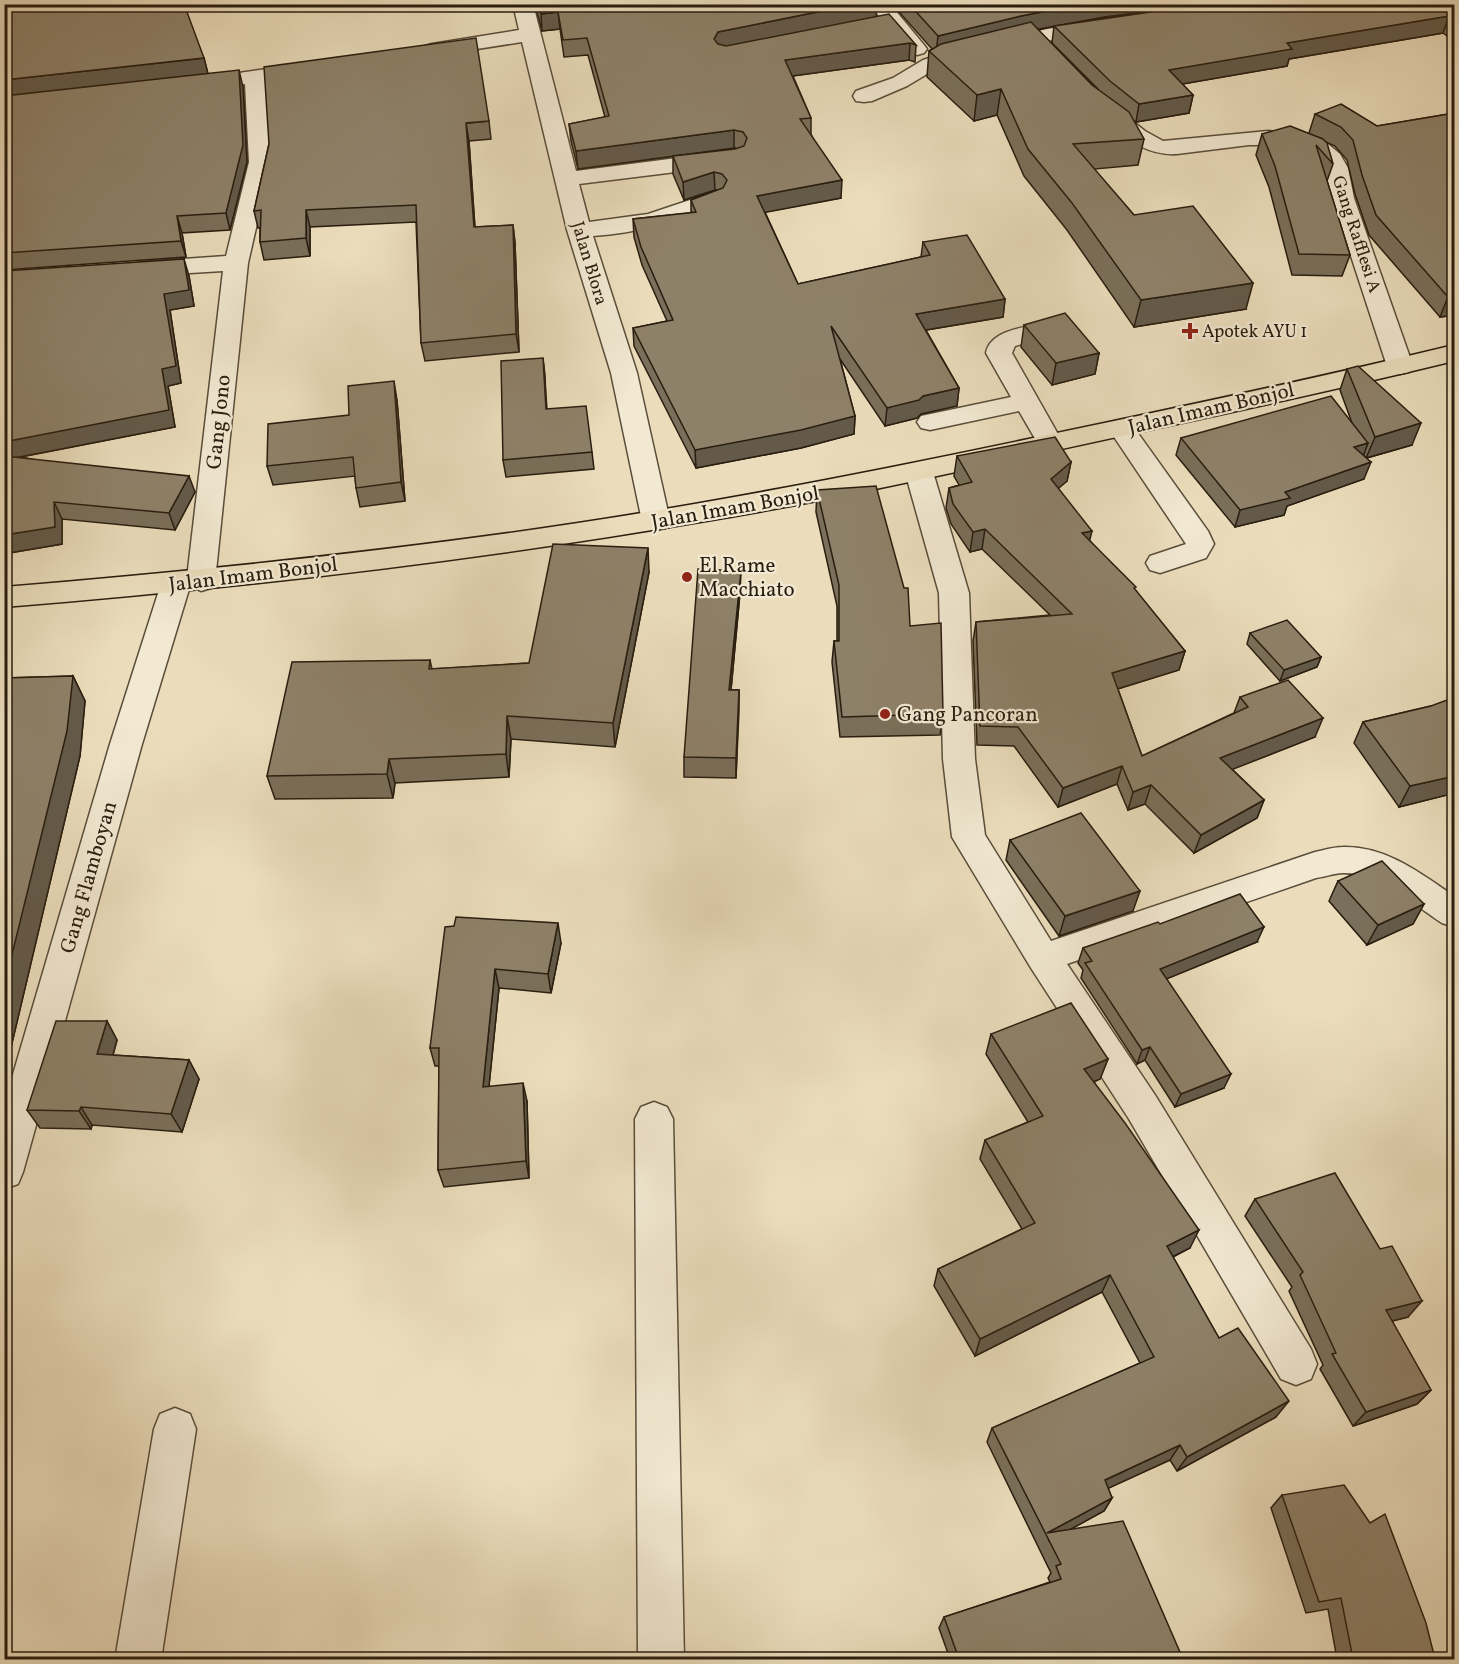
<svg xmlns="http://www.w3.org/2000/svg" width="1459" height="1664" viewBox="0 0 1459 1664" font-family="Vollkorn,serif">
	<rect width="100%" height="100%" fill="#ebddbc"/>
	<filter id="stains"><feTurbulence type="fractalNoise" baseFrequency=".00333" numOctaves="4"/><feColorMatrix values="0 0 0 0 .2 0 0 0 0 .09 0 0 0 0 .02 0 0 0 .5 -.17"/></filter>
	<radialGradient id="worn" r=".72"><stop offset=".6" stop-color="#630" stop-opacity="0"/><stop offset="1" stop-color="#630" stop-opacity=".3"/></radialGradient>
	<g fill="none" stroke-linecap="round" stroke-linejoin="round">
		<g stroke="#5a4d3a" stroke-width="3">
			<g id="minor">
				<path d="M513,4H533L576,171L716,153L724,155L727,160L724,165L716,167L579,184L589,222L648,214L714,192L722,194L725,199L722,204C680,221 638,233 593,236L637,373L670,521L666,528L656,530L646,528L642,521L611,373L567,230L522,42L432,56L425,54L422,50L425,46L432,44L519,30Z"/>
				<path d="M869,4H890L924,45L927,49L924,53L917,55L910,53Z"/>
				<path d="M1096,22L1103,24L1106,28L1103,32L1047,41L966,59L937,68L907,86L872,101L864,102L856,101L853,96L856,91L893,78L923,60L954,50L1047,29Z"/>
				<path d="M309,63L316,65L319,69L316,73L266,81L271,162L248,263L215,581L211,588L201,591L190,586L142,744L23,1172L18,1184L4,1189V1105L110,744L161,584L166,577L176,574L187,578L223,271L141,276L133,274L129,269L133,264L141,262L226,256L249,162L245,84L197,90L190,88L186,84L190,80Z"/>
				<path d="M1108,107L1116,108L1145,131L1163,141L1268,131L1305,135L1328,144L1340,154L1348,168L1354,198L1413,366L1409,372L1400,374L1391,372L1387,366L1332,198L1323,163L1312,153L1287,145H1249L1177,154C1145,156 1124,136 1100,118L1097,113L1100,108Z"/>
				<path d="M1045,323L1054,325L1057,330L1054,335L1015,346L1012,353L1063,443L1059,449L1050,452L1041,449L1019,411L930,430L921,428L917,422L921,416L1011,397L986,353C990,330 1026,327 1045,323Z"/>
				<path d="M1121,420L1130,422L1208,531L1214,544L1206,558L1160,573L1150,570L1146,563L1150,556L1186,544L1108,428L1112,422Z"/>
				<path d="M919,463L929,466L933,472L969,593L975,759L985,835L1051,941L1315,852C1324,850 1334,847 1343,847C1386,846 1420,873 1454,896V927L1442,923C1411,903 1382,873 1343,873C1334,873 1325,877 1316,878L1067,964L1155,1095L1311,1349L1317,1364L1311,1379L1296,1385L1281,1379L1129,1119L1031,968L952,837L943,759L939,593L905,472L909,466Z"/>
				<path d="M654,1102L667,1107L673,1119L684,1660H638L635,1119L641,1107Z"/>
				<path d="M175,1408L190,1414L196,1429L161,1660H115L154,1429L160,1414Z"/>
			</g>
		</g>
		<g stroke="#291d0f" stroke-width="3">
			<path id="highway" d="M1454,345V361L1404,373C1286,401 1167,426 1048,452C934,477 821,502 706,521C473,561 239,588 4,607V587C196,571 387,552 578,523C743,498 907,465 1071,430C1199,403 1327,376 1454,345Z"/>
		</g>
		<use href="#minor" fill="#f2e9d3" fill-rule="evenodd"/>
		<use href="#highway" fill="#ebddbc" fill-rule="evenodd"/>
	</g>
	<g fill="#7a6f5a" stroke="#291d0f" stroke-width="1.5" fill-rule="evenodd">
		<path d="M535,4H877L876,17L916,45L915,62L909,60L793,76L811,118V134L841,198L765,212L798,284L921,257L923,242L1005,299L1003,317L926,330L959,388L957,406L921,414L917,418L885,426L840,359L855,416L854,434L801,448L696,468L634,346L633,328L667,321L642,265L634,237L633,219L691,213V200L717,190H715L684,200L673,174V156L736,148L578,169L571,141L569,124L605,117L588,55L564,57L560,29L542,31Z"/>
		<path d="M892,4H1455V42L1443,33L1289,59L1287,66L1182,84L1193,95L1189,113L1136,122L1133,120L1144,139L1138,165L1094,169L1134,215L1246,309L1134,327L1067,230L1024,176L997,115L974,121L927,77L929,51L932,49ZM1199,5L1071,23L1104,17ZM1054,26L1052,43L1099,90L1092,85L1038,30Z"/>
		<path d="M4,18L204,58L208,74L243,87L247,162L230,230L182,233L186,257L4,270Z"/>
		<path d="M1455,113V315L1440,317L1369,235L1355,194L1347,160L1335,146L1326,142L1333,164L1327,181L1350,255L1342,276L1292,275L1269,187L1256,155L1262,134L1309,133L1315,114L1377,126Z"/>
		<path d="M489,121L491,139L469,141L475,227L513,225L515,243L519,352L425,361L421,343L416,222L310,227V256L264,260L260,242V228H258L254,211L269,144Z"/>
		<path d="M4,271L189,276L194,306L170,310L181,383L168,386L175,427L21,457L195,492L175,530L62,519V544L9,553Z"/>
		<path d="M1024,325L1099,353L1095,374L1052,385L1021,347Z"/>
		<path d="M543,358L547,409L592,452L594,469L506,477L503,460Z"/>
		<path d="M1347,369L1412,445L1367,458L1364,479L1287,506L1284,515L1235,527L1176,455L1181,438L1352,423L1340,390Z"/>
		<path d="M397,400L405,501L360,507L356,488L355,476L273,485L267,466L349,415Z"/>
		<path d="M957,456L1071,462L1067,481L1058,488L1090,541L1135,590L1185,651L1179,670L1118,689L1142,756L1234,713L1240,697L1315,737L1232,769L1264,800L1257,818L1194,853L1145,804L1128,810L1117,784L1058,807L1014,746L977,745L973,641L976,622L1050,615L982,549L970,552L951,524L946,508L949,488L959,485L954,476Z"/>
		<path d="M817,490L910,626L943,714L940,735L840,737L832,662L834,641H837V606L816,512Z"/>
		<path d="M649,572L615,747L511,739L509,777L395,783L393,798L275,799L267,776L430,660L432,669L529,663Z"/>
		<path d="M740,593L731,690H739L736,778L684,777V757Z"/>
		<path d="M1250,633L1321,657L1317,667L1280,681L1247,644Z"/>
		<path d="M73,676L85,701L80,756L8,1060H4V678Z"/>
		<path d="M1431,706L1455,793L1399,807L1354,743L1363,722Z"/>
		<path d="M1010,840L1133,911L1059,936L1006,860Z"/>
		<path d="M1338,881L1424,904L1413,924L1367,945L1329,901Z"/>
		<path d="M1160,924L1257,942L1166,979L1224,1088L1175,1107L1145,1060L1137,1064L1081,978L1083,970L1078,963L1083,948Z"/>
		<path d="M454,926L561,943L551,993L499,988L489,1086L527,1101L529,1178L444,1187L438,1170L439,1066H435L430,1048Z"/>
		<path d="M107,1021L117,1040L113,1055L189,1060L199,1079L182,1132L92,1125L91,1129L40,1128L27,1110Z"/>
		<path d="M991,1034L1108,1059L1100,1079L1094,1082L1190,1248L1173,1257L1219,1338L1276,1417L1177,1471L1170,1460L1108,1488L1112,1498L1104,1511L1071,1529L1183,1659H950L939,1628L944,1617L1050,1582L1048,1578L1051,1573L987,1442L992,1428L1140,1363L1102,1292L975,1356L934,1286L938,1269L1022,1229L980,1159L985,1140L1028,1122L986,1054Z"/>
		<path d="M1255,1199L1380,1249L1408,1317L1392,1321L1431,1390L1417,1404L1353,1426L1320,1369L1323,1365L1289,1291L1292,1287L1245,1216Z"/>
		<path d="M1282,1495L1435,1659H1337L1328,1609L1306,1613L1271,1508Z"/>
	</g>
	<g fill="#635a4a" stroke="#291d0f" stroke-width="1.5">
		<path d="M857,4H877L876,17L718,49L714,39L718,32Z"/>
		<path d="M1083,4H1191L1190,6L1104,17L1018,33L936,53L938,36L1021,16Z"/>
		<path d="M558,12L560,29L542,31L541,14Z"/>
		<path d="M1449,16L1443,33L1289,59L1287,66L1165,87L1169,70L1287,43Z"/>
		<path d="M910,43L909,60L785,77V60Z"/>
		<path d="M204,58L208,74L4,97V80Z"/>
		<path d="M239,70L243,87L247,162L230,230L226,213Z"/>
		<path d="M1001,89L997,115L974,121L977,95Z"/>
		<path d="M1193,95L1189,113L1136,122L1139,104Z"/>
		<path d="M466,123L469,141L476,245L474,227Z"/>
		<path d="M734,130V148L578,169L576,151Z"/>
		<path d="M714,172L715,190L684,200L683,182Z"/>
		<path d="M842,180L841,198L757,214V196Z"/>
		<path d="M306,210L310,227V256L306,238Z"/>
		<path d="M177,216L182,233L186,257L181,241Z"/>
		<path d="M513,225L515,243L519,352L516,334Z"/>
		<path d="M184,259L189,276L194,306L170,310L181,383L168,386L175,427L4,460V442L164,294Z"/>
		<path d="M1253,283L1246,309L1134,327L1141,300Z"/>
		<path d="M1455,296V315L1440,317L1448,297Z"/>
		<path d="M1005,299L1003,317L914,332L916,314Z"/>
		<path d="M1099,353L1095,374L1052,385L1056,363Z"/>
		<path d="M543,358L545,375L547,426Z"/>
		<path d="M394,381L397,400L405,501L401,482Z"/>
		<path d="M959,388L957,406L921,414L917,418L885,426L887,408L923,396Z"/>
		<path d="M855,416L854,434L801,448L696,468L695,450Z"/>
		<path d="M1421,423L1412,445L1366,458L1375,437Z"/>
		<path d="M1368,443L1362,460L1354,447Z"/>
		<path d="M1071,462L1067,481L1047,498L1051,479Z"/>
		<path d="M1371,462L1364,479L1287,506L1284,515L1235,527L1240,510L1285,492Z"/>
		<path d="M189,476L195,492L175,530L169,513Z"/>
		<path d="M54,502L62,519V544L9,553L4,544V535Z"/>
		<path d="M985,529L982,549L970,552L973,532Z"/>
		<path d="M1092,531L1087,551L1082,533Z"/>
		<path d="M648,548L649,572L615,747L613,723Z"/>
		<path d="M741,571L740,593L729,711V690Z"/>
		<path d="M1185,651L1179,670L1107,692L1112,673Z"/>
		<path d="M1321,657L1317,667L1280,681L1284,670Z"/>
		<path d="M73,676L85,701L80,756L8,1060L4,1055V987Z"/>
		<path d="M739,690V711L736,778V758Z"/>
		<path d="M507,716L511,739L509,777L506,754Z"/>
		<path d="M1323,718L1315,737L1213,777L1220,758Z"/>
		<path d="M389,759L395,783L393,798L387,774Z"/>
		<path d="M1122,766L1117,784L1058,807L1063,788Z"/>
		<path d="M1455,776V793L1399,807L1410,786Z"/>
		<path d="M1151,785L1145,804L1128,810L1133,792Z"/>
		<path d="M1264,800L1257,818L1194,853L1201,835Z"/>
		<path d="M1140,891L1133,911L1059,936L1065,916Z"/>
		<path d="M1424,904L1413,924L1367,945L1378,925Z"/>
		<path d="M558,923L561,943L551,993L548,974Z"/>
		<path d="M1264,927L1257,942L1154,984L1160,969Z"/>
		<path d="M495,969L499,988L487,1105L483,1087Z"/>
		<path d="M107,1021L117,1040L108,1073L97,1054Z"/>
		<path d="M1150,1047L1145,1060L1137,1064L1142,1050Z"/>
		<path d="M1108,1059L1100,1079L1077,1089L1084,1069Z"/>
		<path d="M189,1060L199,1079L182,1132L171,1114Z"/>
		<path d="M1231,1074L1224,1088L1175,1107L1181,1094Z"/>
		<path d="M523,1083L527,1101L529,1178L526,1161Z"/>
		<path d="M81,1107L92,1125L91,1129L79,1111Z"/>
		<path d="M1199,1230L1190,1248L1158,1264L1167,1246Z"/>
		<path d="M1110,1275L1102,1292L975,1356L980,1339Z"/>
		<path d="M1422,1301L1408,1317L1373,1326L1386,1310Z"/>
		<path d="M1431,1390L1417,1404L1353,1426L1366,1412Z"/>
		<path d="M1289,1401L1276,1417L1177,1471L1187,1457Z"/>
		<path d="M1180,1445L1170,1460L1096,1494L1105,1480Z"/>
		<path d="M1112,1498L1104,1511L1049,1541L1047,1533Z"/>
	</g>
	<g fill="#8e8169" stroke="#291d0f" stroke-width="1.5">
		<path d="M8,4H184L204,58L4,80V18H11Z"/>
		<path d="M538,4H857L718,32L714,39L718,44L726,46L889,14L916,45L910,43L785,60L811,118L800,119L842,180L757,196L798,284L930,255L923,242L967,235L1005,299L916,314L959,388L923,396L919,400L887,408L831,326L855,416L801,430L695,450L633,328L673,320L641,247L633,219L696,212L691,200L723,188L727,180L722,174L714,172L683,182L673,156L735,149L744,146L747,138L743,132L734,130L576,151L569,124L609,116L587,38L563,40L558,12L541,14Z"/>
		<path d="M909,4H1083L1021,16L938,36Z"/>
		<path d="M1206,4H1455V20L1449,16L1287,43L1292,49L1169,70L1193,95L1139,104L1110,81L1054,26Z"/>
		<path d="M1031,22L1092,85L1129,112L1144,139L1073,144L1134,215L1193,206L1253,283L1141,300L1072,203L1028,149L1001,89L977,95L929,51L941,44Z"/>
		<path d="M476,38L489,121L466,123L474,227L513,225L516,334L421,343L416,205L306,210V238L260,242L261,210L254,211L269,144L264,67Z"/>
		<path d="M239,70L243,145L226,213L177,216L181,241L4,253V96Z"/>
		<path d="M1341,104L1377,126L1455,113V296L1448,297L1376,215L1362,175L1353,140L1341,127L1315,114Z"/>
		<path d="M1290,126L1323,139L1327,143L1333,164L1316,145L1350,255L1299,254L1275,166L1262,134Z"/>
		<path d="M184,259L189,290L164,294L176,366L162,369L169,410L4,442V271Z"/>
		<path d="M1065,313L1099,353L1056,363L1024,325Z"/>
		<path d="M543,358L546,409L586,406L592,452L503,460L501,361Z"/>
		<path d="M1358,366L1421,423L1375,437L1347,369Z"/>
		<path d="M394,381L401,482L356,488L353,457L267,466L268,424L349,415L348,386Z"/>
		<path d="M1331,396L1368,443L1354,447L1371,462L1285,492L1290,498L1240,510L1181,438Z"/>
		<path d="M1055,437L1071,462L1051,479L1092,531L1082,533L1136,587L1134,588L1185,651L1112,673L1142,756L1248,707L1240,697L1288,680L1323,718L1220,758L1264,800L1201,835L1151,785L1133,792L1122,766L1063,788L1018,727L980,726L976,622L1072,614L985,529L973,532L953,504L949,488L972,482L957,456Z"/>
		<path d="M4,456L189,476L169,513L54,502L55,527L4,535Z"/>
		<path d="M876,486L904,588H908L910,626L941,623L943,714L842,717L834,641H839V585L817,490Z"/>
		<path d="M553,544L648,548L613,723L507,716L506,754L389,759L387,774L267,776L292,662L430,660L429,669L529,663Z"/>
		<path d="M698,569L741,571L729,690H739L736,758L684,757Z"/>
		<path d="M1287,620L1321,657L1284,670L1250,633Z"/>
		<path d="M73,676L67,731L4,987V737L9,719H4V678Z"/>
		<path d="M1455,697V776L1410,786L1363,722L1431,706Z"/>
		<path d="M1081,813L1140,891L1065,916L1010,840Z"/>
		<path d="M1382,861L1424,904L1378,925L1338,881Z"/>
		<path d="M1240,894L1264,927L1160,969L1231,1074L1181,1094L1150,1047L1142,1050L1085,963L1092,961L1083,948L1158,922L1160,924Z"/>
		<path d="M456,917L558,923L548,974L495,969L483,1087L523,1083L526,1161L438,1170L439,1048H430L445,927L454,926Z"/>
		<path d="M1071,1003L1108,1059L1084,1069L1125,1123L1199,1230L1167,1246L1219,1338L1238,1328L1289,1401L1187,1457L1180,1445L1105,1480L1112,1498L1047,1533L1123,1521L1183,1659H959L944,1617L1061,1579L1056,1566L1061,1564L992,1428L1154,1357L1110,1275L980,1339L938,1269L1035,1223L985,1140L1043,1116L991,1034Z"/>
		<path d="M56,1021H107L97,1054L189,1060L171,1114L81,1107L79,1111L27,1110Z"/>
		<path d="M1335,1173L1380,1249L1392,1246L1422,1301L1386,1310L1431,1390L1366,1412L1332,1354L1336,1353L1300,1275L1303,1272L1255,1199Z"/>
		<path d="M1344,1485L1370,1523L1385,1514L1426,1623L1435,1659H1353L1341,1598L1319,1602L1282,1495Z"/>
	</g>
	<g fill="#8f2418" stroke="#f2e9d3" stroke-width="2">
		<path d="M1187 322h6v6h6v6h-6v6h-6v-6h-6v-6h6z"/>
		<circle cx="687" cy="577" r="6"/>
		<circle cx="885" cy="714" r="6"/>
	</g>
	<g text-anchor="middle" stroke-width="4.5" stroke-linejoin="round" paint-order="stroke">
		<g font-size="18" fill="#291d0f" stroke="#f2e9d3">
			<text transform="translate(1357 234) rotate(72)" y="6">Gang Rafflesi A</text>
			<text transform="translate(590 263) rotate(73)" y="6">Jalan Blora</text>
		</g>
		<g font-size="18" fill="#291d0f" stroke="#f2e9d3" text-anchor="start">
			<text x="1202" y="337">Apotek AYU 1</text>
		</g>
		<g font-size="21" fill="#291d0f" stroke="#f2e9d3">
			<text transform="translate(1211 408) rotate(-13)" y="7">Jalan Imam Bonjol</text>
			<text transform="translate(218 422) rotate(-84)" y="7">Gang Jono</text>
			<text transform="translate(735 507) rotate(-10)" y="7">Jalan Imam Bonjol</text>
			<text transform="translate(253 574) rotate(-7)" y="7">Jalan Imam Bonjol</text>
			<text transform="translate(88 877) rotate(-74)" y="7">Gang Flamboyan</text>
		</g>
		<g font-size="21" fill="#291d0f" stroke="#f2e9d3" text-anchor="start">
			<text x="699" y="572">El Rame<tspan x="699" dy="24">Macchiato</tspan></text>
			<text x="897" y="721">Gang Pancoran</text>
		</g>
	</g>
	<rect width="1459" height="1664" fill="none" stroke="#ebddbc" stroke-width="24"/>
	<rect x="6" y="6" width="1447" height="1652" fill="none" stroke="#291d0f" stroke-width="3"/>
	<rect x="12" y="12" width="1435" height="1640" fill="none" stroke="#291d0f" stroke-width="1.5"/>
	<rect width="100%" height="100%" filter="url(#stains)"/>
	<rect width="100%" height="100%" fill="url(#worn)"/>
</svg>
